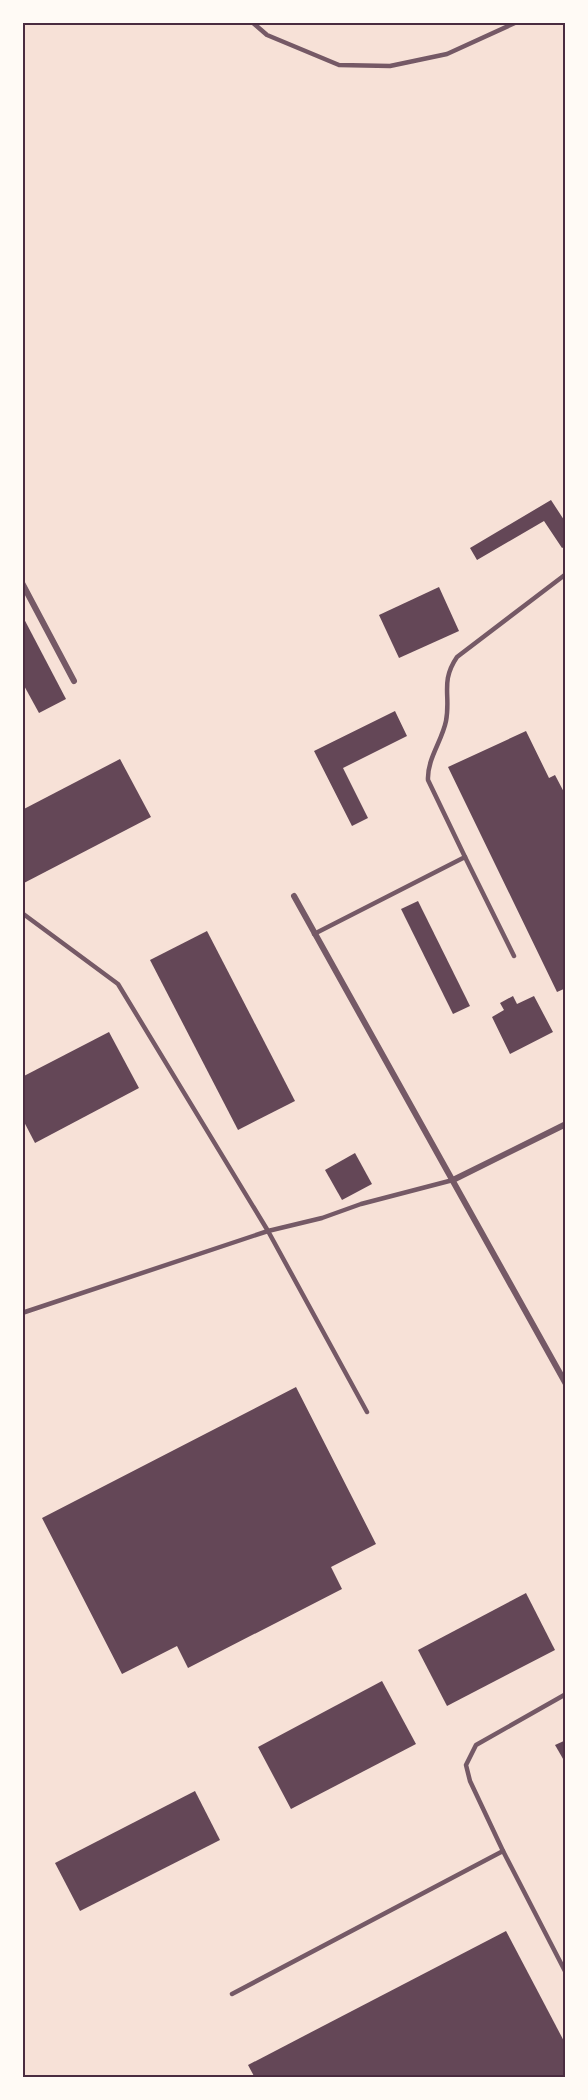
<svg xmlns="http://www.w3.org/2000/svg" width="588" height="2100" viewBox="0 0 588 2100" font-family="Lora,serif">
	<rect width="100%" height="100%" fill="#f7e1d7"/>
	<g fill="#644757">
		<path d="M551,500L566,523V546L562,548L544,521L477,560L470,548Z"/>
		<path d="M439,587L459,631L399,658L379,615Z"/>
		<path d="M22,615L66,699L39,713L22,682Z"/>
		<path d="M395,711L407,736L343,768L368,818L352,826L314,751Z"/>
		<path d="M526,731L549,778L555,775L566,796V988L557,992L448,767Z"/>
		<path d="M120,759L151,817L22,884V810Z"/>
		<path d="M418,901L470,1006L453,1014L401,909Z"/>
		<path d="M207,931L295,1101L238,1130L150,960Z"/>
		<path d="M513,996L517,1004L534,996L553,1032L510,1054L492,1017L504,1010L500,1003Z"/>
		<path d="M109,1032L139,1088L35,1143L22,1118V1077Z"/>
		<path d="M355,1153L372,1184L342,1200L325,1170Z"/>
		<path d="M296,1387L376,1544L331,1567L342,1589L188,1668L177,1646L122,1674L42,1518Z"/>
		<path d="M526,1593L555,1650L447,1706L418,1650Z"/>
		<path d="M382,1681L416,1744L291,1809L258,1747Z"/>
		<path d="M566,1740V1764L555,1745Z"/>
		<path d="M195,1791L220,1840L80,1911L55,1863Z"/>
		<path d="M506,1931L566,2045V2078H255L248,2065Z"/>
	</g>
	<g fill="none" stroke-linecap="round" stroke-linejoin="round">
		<g stroke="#755966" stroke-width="4.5">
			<path d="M252,22L267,35L339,65L390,66L447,54L517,22"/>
			<path d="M465,857L428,780C427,759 442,741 446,721C451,695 440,682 457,657L566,574"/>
			<path d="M22,913L118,984L268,1231L367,1412"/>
			<path d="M314,934L465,857L514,956"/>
			<path d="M22,1313L268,1231L322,1218L361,1204L453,1180"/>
			<path d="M566,1694L476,1745L466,1765L470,1781L503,1851L566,1973"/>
			<path d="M232,1994L503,1851"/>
		</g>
		<g stroke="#755966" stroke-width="6">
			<path d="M22,583L74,681"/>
			<path d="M294,896L566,1384"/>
			<path d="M453,1180L566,1124"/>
		</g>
	</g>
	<rect width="588" height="2100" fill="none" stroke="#fffaf5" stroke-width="48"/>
	<rect x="24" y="24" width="540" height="2052" fill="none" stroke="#4a2c40" stroke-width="2"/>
</svg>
